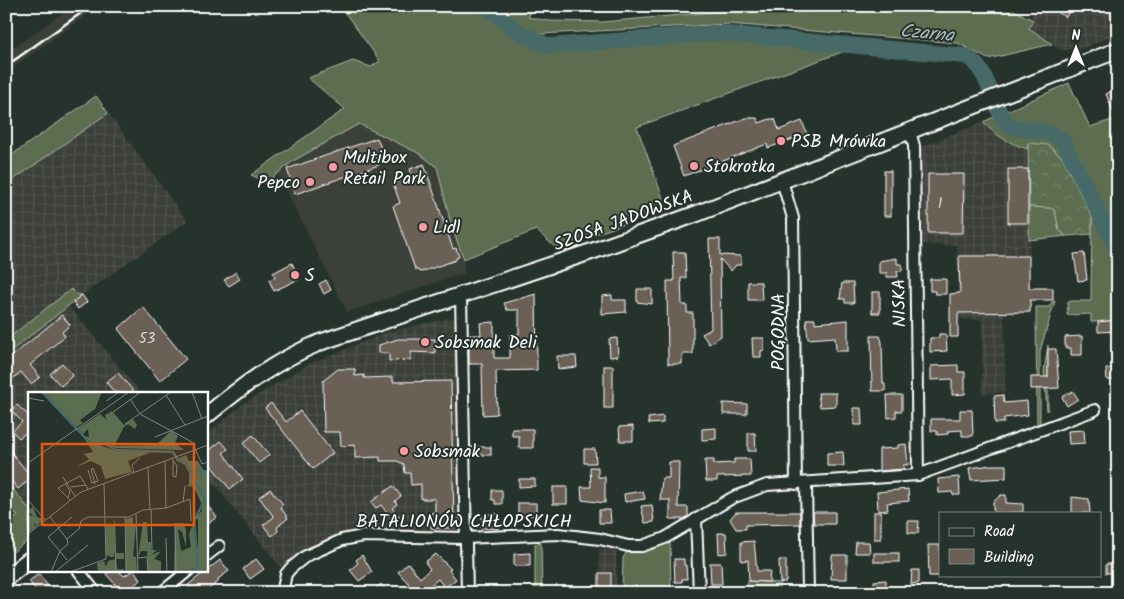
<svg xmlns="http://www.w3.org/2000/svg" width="1124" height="599" viewBox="0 0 1124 599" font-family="Kalam,sans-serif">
	<defs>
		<pattern id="industrial-grid" width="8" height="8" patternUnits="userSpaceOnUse" patternTransform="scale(1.25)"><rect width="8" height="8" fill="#3b4039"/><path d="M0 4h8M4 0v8" fill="none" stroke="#4f534d"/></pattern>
		<pattern id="forest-crowns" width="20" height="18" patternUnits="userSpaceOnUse" patternTransform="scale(1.25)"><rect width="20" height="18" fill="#5c6e50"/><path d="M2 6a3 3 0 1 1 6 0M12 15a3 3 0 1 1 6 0" fill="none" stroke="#74846a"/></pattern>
	</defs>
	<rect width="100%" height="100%" fill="#26332d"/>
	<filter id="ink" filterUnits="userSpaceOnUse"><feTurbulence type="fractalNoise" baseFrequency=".02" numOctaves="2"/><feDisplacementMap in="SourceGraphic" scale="10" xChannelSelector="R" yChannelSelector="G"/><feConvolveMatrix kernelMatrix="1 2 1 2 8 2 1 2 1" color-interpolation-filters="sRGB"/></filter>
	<g filter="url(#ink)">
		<g fill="#3b4039">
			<path d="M73,6H99L6,72V53Z"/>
			<path d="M351,114L462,178L464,273L347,312L275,168Z"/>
		</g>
		<g fill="url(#industrial-grid)">
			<path d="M1037,6H1116L1118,34L1078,50H1061L1028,28L1033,21L1030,19Z"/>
			<path d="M96,96L187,221L68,305L141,393H29V534L6,552V159Z"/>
			<path d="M983,122L991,131L1014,145L1028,149L1031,314H1004L1005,392L982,394V320L958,319L957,245L919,244V148Z"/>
			<path d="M456,317L463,533L358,529L316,544L281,568L206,473V435L243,404L307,365L390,331Z"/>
			<path d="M599,548L616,551L617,593H600Z"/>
		</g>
		<g fill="#5c6e50" stroke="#aeb6a8">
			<path d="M340,6H470C486,11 497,24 511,34C527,47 547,50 567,51L718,38L853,48L637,127L667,209L556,248L536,230L464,259L452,228L437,167L420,154L359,124L293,161L267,182L251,175L345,109L308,78L353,61L371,67L380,61Z"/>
			<path d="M492,6H535L528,17L549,21L602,22L726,11L801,13L838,6H1006L1033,20L1029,28L1052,44L988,59L958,43L729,24L541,34L520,27Z"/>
			<path d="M1069,83L1090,127L1118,118V320L1091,322V314L1067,315L1068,301H1091L1092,218L1028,143V149C1011,144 995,136 983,122Z"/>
			<path d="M96,96L108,113L6,185V159Z"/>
			<path d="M1029,207L1051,208L1055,211L1059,230L1066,236L1029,240Z"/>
			<path d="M71,289L76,294L82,295L6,355V340Z"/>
			<path d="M1055,301L1040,351V425L1037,428L1036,307H1049L1052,302Z"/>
			<path d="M1048,345V410L1047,411L1044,371Z"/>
			<path d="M6,481L29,509V539L13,552L8,544L12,540L6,534V525L18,516L6,502Z"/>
			<path d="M670,541L671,593H622L623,558L626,553L642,551Z"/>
			<path d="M541,543L542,593H535V544Z"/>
			<path d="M748,581L779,583V593H747Z"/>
			<path d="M985,588L1044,589V593H985Z"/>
		</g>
		<path fill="url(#forest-crowns)" stroke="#aeb6a8" d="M1028,143L1048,145L1062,157L1092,217V234L1066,236L1059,230L1055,211L1050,208L1029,207Z"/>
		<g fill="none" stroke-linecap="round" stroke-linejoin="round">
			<g stroke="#90a6a4" stroke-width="2.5">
				<path d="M1112,206H1118"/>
				<path d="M1097,207L1103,206"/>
			</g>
			<path stroke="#466a68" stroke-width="16" d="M486,6L520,33L549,46L718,33L966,56C990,71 990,101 1006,123C1024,134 1047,126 1063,141L1118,251"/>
		</g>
		<g fill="#6b6056" stroke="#fff">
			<path d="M1062,6H1072L1066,17L1059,13Z"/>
			<path d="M1112,91L1115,98L1118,97V123L1106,94Z"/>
			<path d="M746,118H757L759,123L770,119H775L779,130L802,121L807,134L768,148L767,144L684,176L673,146Z"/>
			<path d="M377,138L382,151L375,153L379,165L295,194L287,169Z"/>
			<path d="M424,164L453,249L456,248L459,257L456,258V260L421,272L415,269L393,206L400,203L393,183L412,176L410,169Z"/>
			<rect x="1008" y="169" width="20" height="54"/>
			<rect x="884" y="171" width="7" height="45"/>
			<path d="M928,174H964L963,233H928Z"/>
			<path d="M709,239H720V255L741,256V265H736L731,271L720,259L721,336L709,344L702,334L711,329Z"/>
			<path d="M673,252H685L686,278H681L682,305H687V313H693V354H682V364H668L667,281H674Z"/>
			<path d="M1084,253L1087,280L1078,281L1074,254Z"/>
			<path d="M959,256H1029V288H1053V300H1030V312L958,313V337H950V294L960,293Z"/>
			<path d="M897,258V264H902V271H897L898,277H887V273H879V261Z"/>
			<path d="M292,263L299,279L274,291L269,280L275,277L273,273Z"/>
			<path d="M236,272L240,279L229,286L224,280Z"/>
			<path d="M930,279H946V294H935V291H930Z"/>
			<path d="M326,280L331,290L324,294L319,284Z"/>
			<path d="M748,282H761L762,300H748Z"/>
			<path d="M842,283H853L854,303H845V299H840Z"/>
			<path d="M637,289H652V304L637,302Z"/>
			<rect x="872" y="292" width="8" height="21"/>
			<path d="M536,294L537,370L496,371L497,414L483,415L482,364H469V335H481L480,323L494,322V358H510V334H519V310H507L504,303Z"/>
			<path d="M82,295L87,302L78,309L73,302Z"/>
			<path d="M612,295V300H626V312L602,314V296Z"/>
			<path d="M143,307L186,359L160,381L118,329Z"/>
			<path d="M62,315L70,325L62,332L65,336L30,365L40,377L31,384L21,372L6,384V361Z"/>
			<path d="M806,319H815V323L848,320V351H836L835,337L808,339Z"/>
			<path d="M1118,320V331L1098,332V322Z"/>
			<path d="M939,334H946L947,351L930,352V338H939Z"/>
			<path d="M871,336H880L882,342L883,384H885V391H872Z"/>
			<path d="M1082,336V355H1071V348H1065V337Z"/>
			<path d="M617,338L618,356L610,357L609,339Z"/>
			<path d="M752,338H764V350L761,351V357H753Z"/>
			<path d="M398,339H435V353L411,352V360L389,361V353H379V345Z"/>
			<path d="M1048,349H1056L1059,388L1031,389V377H1048Z"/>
			<path d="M557,356H576L577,367L558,369Z"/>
			<path d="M62,363L73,375L61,386L50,374Z"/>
			<path d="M958,365V372H965V394L952,395V379L931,380V366Z"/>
			<rect x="604" y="366" width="9" height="42"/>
			<path d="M1118,368V380H1107L1106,369Z"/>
			<path d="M338,369H355V376L364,375V378L393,377V382L451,381L454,528H431V513L435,512V499H421V484L411,485L410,473H405L404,464L397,461H380V457L355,458V445L341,446L340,432H324L323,381Z"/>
			<path d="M118,373L135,393H115L106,382Z"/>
			<path d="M1073,391L1078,399L1067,406L1062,397Z"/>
			<path d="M818,393H836V406L820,407Z"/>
			<path d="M887,395H902V411H896V417L888,418Z"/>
			<path d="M1003,395L1004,403L1027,401L1028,415L1004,418V423H995L994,396Z"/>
			<path d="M271,403L286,422L300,411L333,453L313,469L265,408Z"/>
			<path d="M723,403L747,404V414H723Z"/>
			<path d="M17,405L29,416V430L19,438L12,431L22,422L11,410Z"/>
			<path d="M853,408H861L862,425H854Z"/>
			<path d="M960,410H972L973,436H962V430L948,431V434L937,435V431H931V419H960Z"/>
			<path d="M663,416V423L649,424L648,418Z"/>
			<path d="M633,426V441H620L619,427Z"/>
			<path d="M716,428V439L702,440V429Z"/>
			<path d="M512,429H533V448H519V436H512Z"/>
			<path d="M1084,430L1085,443L1069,444L1068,431Z"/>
			<path d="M748,433H755L756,451H748Z"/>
			<path d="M253,435L269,455L259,463L243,443Z"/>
			<path d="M221,441L228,449L223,453L243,479L230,489L206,459V453Z"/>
			<path d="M906,444L908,465H903L904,469L879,471V449L898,448V445Z"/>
			<path d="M6,446L29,474V480L18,489L6,474Z"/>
			<rect x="471" y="447" width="20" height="8"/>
			<path d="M584,449H595L596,463H584Z"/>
			<path d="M843,452L844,466H827V453Z"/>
			<path d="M734,459H750L751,476L717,477V481H706L705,460H714V464L734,463Z"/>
			<path d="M669,462H679L678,507H688V516L684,519H670V500H660L662,478H669Z"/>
			<path d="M992,465H1006V478L971,480L969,468Z"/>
			<path d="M590,467H598V477H605V503L582,500L581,487H591Z"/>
			<path d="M959,477L960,495H953L952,492L939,493L938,479Z"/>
			<path d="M519,479H535V486L519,487Z"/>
			<path d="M393,486L401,496L395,501L397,504L392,508L401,518L395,523L381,505L376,508L371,502Z"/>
			<rect x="553" y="487" width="14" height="17"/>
			<path d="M270,489L283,504L280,507L288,518L277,527L278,531L272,536L263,525L274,517L259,497Z"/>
			<path d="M908,489L909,501L887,503L888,510L878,511L877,492Z"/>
			<path d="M492,490H502V504H495V500H492Z"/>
			<path d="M643,491L645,499L625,502L624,494Z"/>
			<path d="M1001,495H1006V503L1023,504V512L997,513L993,510V502Z"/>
			<path d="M1072,497L1089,499L1090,513H1072Z"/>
			<path d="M518,503H536V515L518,516Z"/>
			<path d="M206,504L217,517L206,525Z"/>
			<path d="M652,505L654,522L645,523L641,506Z"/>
			<path d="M599,510H610L611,523H599Z"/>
			<path d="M736,512H800V524L746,525V529H736L730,519Z"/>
			<path d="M813,512H835V524H814Z"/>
			<rect x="874" y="512" width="7" height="27"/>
			<path d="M488,514H498V529L481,528L482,517H488Z"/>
			<path d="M908,521H919L918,533H908Z"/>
			<path d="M718,533H726L727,553L719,554Z"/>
			<path d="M754,541L757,571H770L769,582L749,581L748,560L741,561V542Z"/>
			<path d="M856,542H869L870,553H855Z"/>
			<path d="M928,545H940V576H929Z"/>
			<path d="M530,553V566H514V554Z"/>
			<rect x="874" y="553" width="25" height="9"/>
			<path d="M436,554L451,569L449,570L456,579L445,588L438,579L421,593H414L412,590L409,592L405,587L409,584L398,572L408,563L420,578L430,569L425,562Z"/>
			<path d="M362,555L372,572L359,581L350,570L358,563L356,560Z"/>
			<path d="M832,555H847V579H831Z"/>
			<path d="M256,559L264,569L250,579L243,569Z"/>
			<path d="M674,559H684V565H686L687,579H682V582H675Z"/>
			<path d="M220,560L229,571L218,579L219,581L204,593H184L190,588L188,585Z"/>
			<path d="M779,560H786V582L780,583Z"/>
			<path d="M710,563H721L722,584H711Z"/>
			<rect x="1106" y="564" width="12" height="9"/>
			<path d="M106,570H122L120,572L124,576L134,570L141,580L123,593L106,574L108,573Z"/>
			<path d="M912,570H919V583L911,584Z"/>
			<rect x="599" y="573" width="12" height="16"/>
			<path d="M39,574L53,593H38L29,581Z"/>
			<path d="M886,580V589L875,590L874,581Z"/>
			<path d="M381,584L388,593H370Z"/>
		</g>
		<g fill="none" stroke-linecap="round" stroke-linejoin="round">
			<g stroke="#fff" stroke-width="14">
				<g id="minor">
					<path d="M910,131L914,146L918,475"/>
					<path d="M782,181L793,218L796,484"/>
					<path d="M461,296L467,593"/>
					<path d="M806,484L808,593"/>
					<path d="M696,519L699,593"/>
					<path d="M206,556L219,546"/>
					<path d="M78,570L96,593"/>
					<path d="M161,593L189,570"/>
					<path d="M282,593L286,574L291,568L306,556L342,540L363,536L465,538L558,534L600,539L628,546H642L665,538L732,498L767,485L918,475L1095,410"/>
				</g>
			</g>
			<g stroke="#fff" stroke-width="19">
				<g id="secondary">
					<path d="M206,416C242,386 277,360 321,342L593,251L696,214L1118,50"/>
					<path d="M6,578L29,560"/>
				</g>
			</g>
			<use href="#minor" stroke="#26332d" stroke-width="10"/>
			<use href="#secondary" stroke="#26332d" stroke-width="15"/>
			<path stroke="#fff" stroke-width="2.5" d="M6,66L91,6"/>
		</g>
	</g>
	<g fill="#ff9aa2" stroke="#26332d" stroke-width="2">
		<circle cx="781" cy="141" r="5"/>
		<circle cx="694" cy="166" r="5"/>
		<circle cx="333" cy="167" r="5"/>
		<circle cx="310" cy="182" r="5"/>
		<circle cx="423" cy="227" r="5"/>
		<circle cx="295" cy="275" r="5"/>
		<circle cx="425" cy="342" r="5"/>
		<circle cx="404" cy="451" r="5"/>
	</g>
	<g text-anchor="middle" stroke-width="4" stroke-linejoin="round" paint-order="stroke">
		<g font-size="15" fill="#dad7d5">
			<text x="940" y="208">1</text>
			<text x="147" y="343">53</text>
		</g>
		<g font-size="18" fill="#fff" stroke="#26332d" text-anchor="start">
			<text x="791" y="147">PSB Mrówka</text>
			<text x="343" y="163">Multibox<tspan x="343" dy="21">Retail Park</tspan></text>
			<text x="704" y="172">Stokrotka</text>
			<text x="300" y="188" text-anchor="end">Pepco</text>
			<text x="433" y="233">Lidl</text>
			<text x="305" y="281">S</text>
			<text x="435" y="348">Sobsmak Deli</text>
			<text x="414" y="457">Sobsmak</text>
		</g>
		<g font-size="18" fill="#fff" stroke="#26332d">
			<text transform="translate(623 220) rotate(-20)" y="6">SZOSA JADOWSKA</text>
			<text transform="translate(899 303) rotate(-91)" y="6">NISKA</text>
			<text transform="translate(778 332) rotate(-90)" y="6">POGODNA</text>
			<text x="464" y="527">BATALIONÓW CHŁOPSKICH</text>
		</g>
		<g font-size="19" font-style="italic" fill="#acbcbb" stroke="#26332d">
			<text transform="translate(927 32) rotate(5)" y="7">Czarna</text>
		</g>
	</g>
	<g transform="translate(28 392)">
		<rect width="180" height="180" fill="#26332d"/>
		<path d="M15,0H74L67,17L52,28L55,31L48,35ZM84,19L96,33L105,27L109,33L107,37L100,32L96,35L86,54L128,53L143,39L150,44L147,51L156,58L87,56L76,51L63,50L55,44L61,45L60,37L55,42L50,37L72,22L79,28L77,23ZM57,48L88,59L129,58L100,69L104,80L77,87L73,74L63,69L48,75L61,67L56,62L65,60ZM158,63L161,69H170L176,79L180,78V180H146L147,131H155L158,138V155L154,140L150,137L153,159L163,155L161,142L165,132L168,157L170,156V127H166L174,119L173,111L166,95L158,94L161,92V81L157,73L147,68ZM5,115L9,125L15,127L9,134L5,130L8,135L0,141V123L5,124L2,121L0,123V118ZM87,125L88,152L86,165H83L78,163V132L86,133ZM105,125V134H108L105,164L108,165L109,180L98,179V127ZM115,130H119L120,150H123V158H129L123,163L133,159L126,167L133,169V180H120L119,159H113L110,165ZM88,161H96V167H88L89,177H96V180H70L69,171L76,169L78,175L80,169L88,167Z" fill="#5c6e50"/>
		<path fill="none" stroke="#466a68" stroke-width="2.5" d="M14,0L62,51L77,52L88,58L145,60L150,68L158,71L180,114M164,80L180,79M162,180L170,174L166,129L176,109"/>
		<path fill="none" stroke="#7d8581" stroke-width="1" d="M164,0L174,27M138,3L157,33M0,6L16,9M102,7L112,22L164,50L174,72L180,70M78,9L91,0M85,20L113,0M97,32L143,0M127,45L180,24M144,67L149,74L148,85L145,84V69M137,69L138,116M0,71L101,0M120,76L122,117M63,77L67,92M60,78L64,91L70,89L65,76L63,77M106,81L104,73L112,66M35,85L47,104M37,92L52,84L60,97M43,95L58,93M40,106L42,99L37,92L30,96L42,108M0,108L17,128M155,110L157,94M123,117L124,158M108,122L110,180M22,125L39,147M97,125L98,180M147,131L148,180M0,142L53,100L180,53M138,146L139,180M87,153L88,180M32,159L40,152L39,147L51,137L53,129L60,125H101L115,118L138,116L162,107L163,129M109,166L119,165L120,180M39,168L20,145L44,125M23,180L32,159M27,180L60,153M42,180L78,167L76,92"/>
		<path fill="#e8590c" fill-opacity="0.15" stroke="#e8590c" stroke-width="2.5" d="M14,52H166V133H14Z"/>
		<rect width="180" height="180" fill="none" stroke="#fff" stroke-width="2.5"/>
	</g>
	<rect width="1124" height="599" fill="none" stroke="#26332d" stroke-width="25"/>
	<rect x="12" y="12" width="1099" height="574" fill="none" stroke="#fff" stroke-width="2" filter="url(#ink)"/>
	<rect x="939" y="512" width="162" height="65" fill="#26332d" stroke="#7d8581"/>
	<rect x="949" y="528" width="25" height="8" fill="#26332d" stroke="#7d8581"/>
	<text x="984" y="536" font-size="15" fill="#ffffff">Road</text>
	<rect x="949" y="549" width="25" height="15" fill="#6b6056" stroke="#7d8581"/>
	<text x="984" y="562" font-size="15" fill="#ffffff">Building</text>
	<g transform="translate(1076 48)" stroke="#26332d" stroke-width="4" paint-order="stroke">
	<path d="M0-4L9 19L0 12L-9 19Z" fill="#ffffff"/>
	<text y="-8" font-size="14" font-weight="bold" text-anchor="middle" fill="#ffffff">N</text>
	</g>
</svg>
